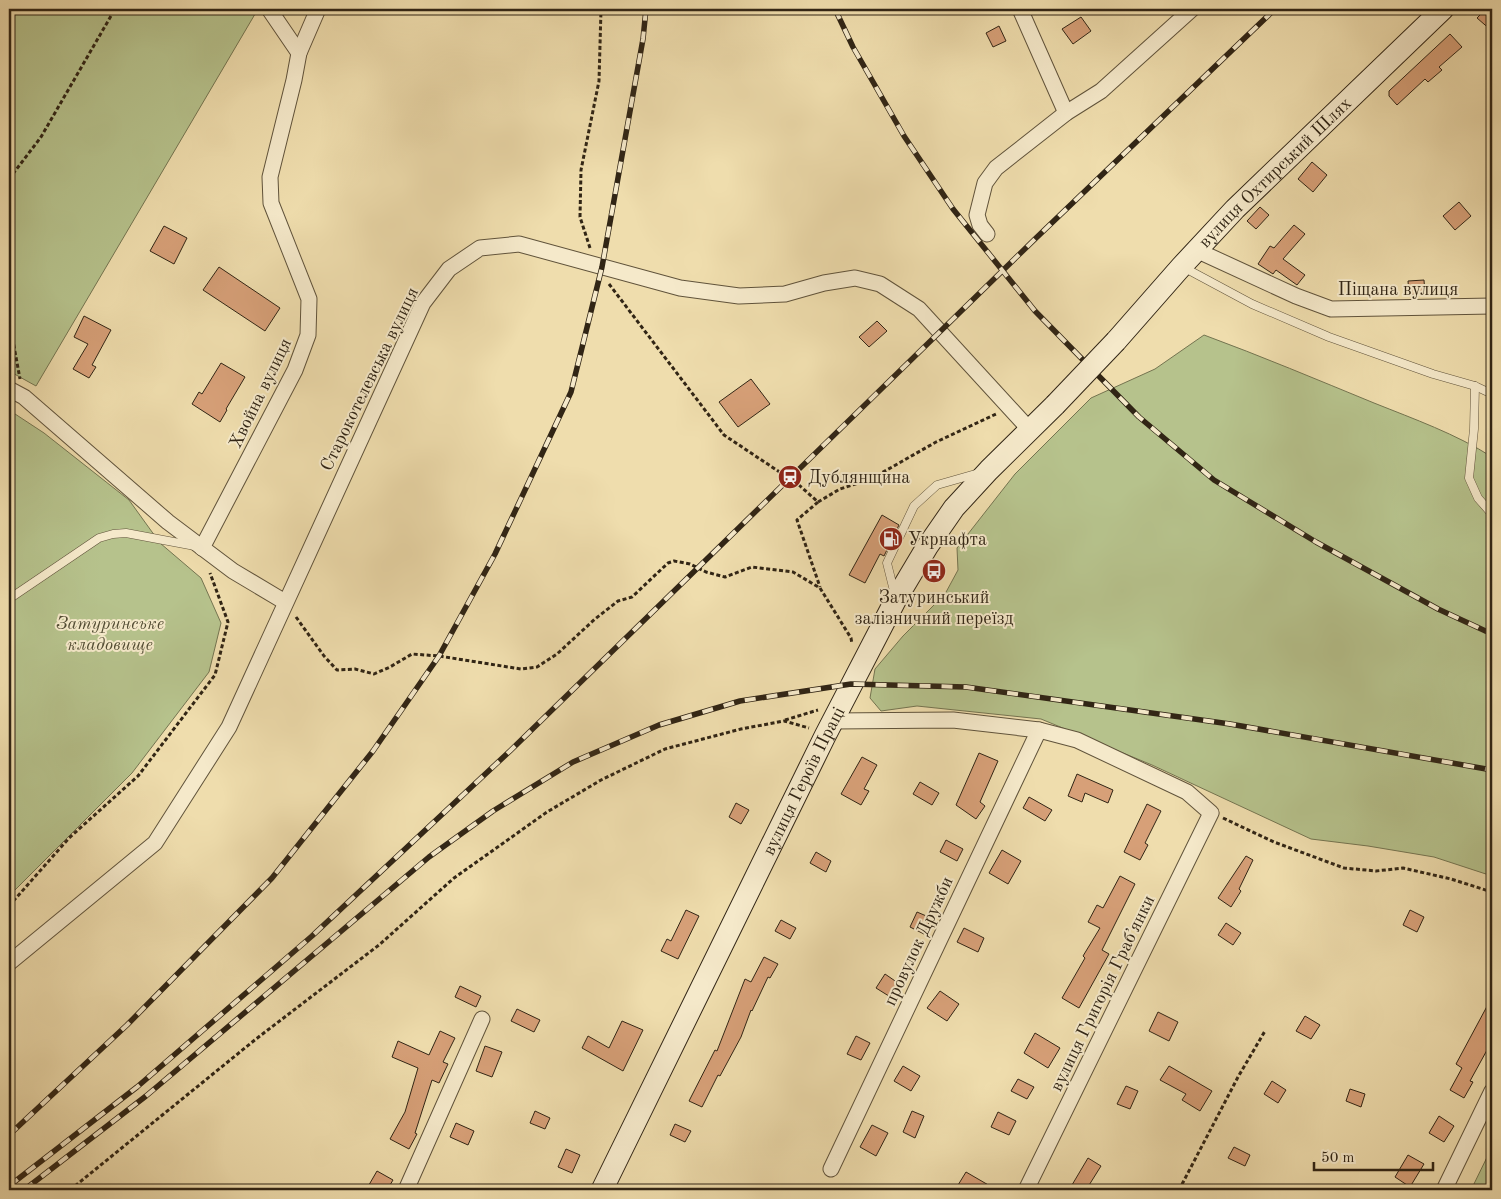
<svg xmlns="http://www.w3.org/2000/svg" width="1501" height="1199" viewBox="0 0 1501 1199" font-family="'Old Standard TT',serif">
	<rect width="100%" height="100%" fill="#efddad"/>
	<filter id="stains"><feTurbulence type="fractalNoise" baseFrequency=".004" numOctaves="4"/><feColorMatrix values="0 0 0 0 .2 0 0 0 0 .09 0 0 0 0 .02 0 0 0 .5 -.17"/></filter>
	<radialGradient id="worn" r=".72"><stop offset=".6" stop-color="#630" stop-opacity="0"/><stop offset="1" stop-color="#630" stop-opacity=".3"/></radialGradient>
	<g fill="#b6c28c" stroke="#747450">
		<path d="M9,9H258L36,386L9,371Z"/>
		<path d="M1204,335C1261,356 1318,380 1374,403C1414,419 1456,434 1492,457V876L1434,857L1368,846L1311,839L1152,765L1041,719L917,706L881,711L870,698L875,669L903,636L945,594L958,570L957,548L1015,474L1091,398L1155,369Z"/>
		<path d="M9,410L44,433L129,500L160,543L201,578L221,623L209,672L132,773L9,896Z"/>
		<path d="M1492,1147V1190H1471Z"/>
	</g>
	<g fill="#d7a078" stroke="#312515">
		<path d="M1486,9H1492V31L1477,18Z"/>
		<path d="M1081,17L1091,31L1073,44L1062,29Z"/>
		<path d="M999,26L1006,41L993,47L986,33Z"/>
		<path d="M1450,34L1462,47L1439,67L1442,70L1428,82L1425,79L1397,105L1389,96V91Z"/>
		<path d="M1312,162L1327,175L1313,192L1298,179Z"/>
		<path d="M1459,202L1471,216L1455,230L1443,216Z"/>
		<path d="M1260,207L1269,215L1256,229L1247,221Z"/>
		<path d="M1294,225L1305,234L1283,259L1305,275L1297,285L1276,270L1273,274L1258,264L1270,246L1274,248Z"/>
		<path d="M164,226L187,238L174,264L150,251Z"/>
		<path d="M219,267L280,308L265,331L203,290Z"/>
		<path d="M1424,280L1425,294L1409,295L1408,281Z"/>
		<path d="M84,316L111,330L92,365L96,367L89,378L73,369L88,344L74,337Z"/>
		<path d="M877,321L887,331L869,347L859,337Z"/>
		<path d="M221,363L245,377L226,409L227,410L220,422L192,404L199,392L202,394Z"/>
		<path d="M751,379L770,404L738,427L719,402Z"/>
		<path d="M882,515L899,525L884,556L880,554L865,583L849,575Z"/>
		<path d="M979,753L998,761L980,802L985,806L976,819L956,805Z"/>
		<path d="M862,757L877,765L864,789L869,791L861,805L841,794Z"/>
		<path d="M1077,774L1113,790L1108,803L1085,793L1082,802L1068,796Z"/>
		<path d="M920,782L939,793L932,805L913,794Z"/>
		<path d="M1029,797L1052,810L1045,821L1023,808Z"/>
		<path d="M736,803L749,810L741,824L729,817Z"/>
		<path d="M1147,804L1161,811L1145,843L1148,845L1140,860L1124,852Z"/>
		<path d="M946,840L963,849L957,861L940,852Z"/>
		<path d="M1002,850L1021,861L1008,884L989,873Z"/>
		<path d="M816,852L831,861L826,872L810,863Z"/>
		<path d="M1246,856L1253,860L1239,889L1241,891L1231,907L1218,898Z"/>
		<path d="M1120,876L1135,884L1102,950L1109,954L1079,1008L1062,998L1085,958L1083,956L1100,928L1088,922L1097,905L1103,908Z"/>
		<path d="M686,910L699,916L678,959L661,951L667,939L671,941Z"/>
		<path d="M1410,910L1424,917L1417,932L1403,925Z"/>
		<path d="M917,912L931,918L924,934L910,927Z"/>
		<path d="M781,920L796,928L790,939L775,931Z"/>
		<path d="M1226,923L1241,933L1233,945L1218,935Z"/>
		<path d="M964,928L984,938L978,952L957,942Z"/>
		<path d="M764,957L778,964L770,978L768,977L752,1011L751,1010L741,1037L720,1076L718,1075L702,1107L689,1101L715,1050L717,1051L745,979L751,982Z"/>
		<path d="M885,974L901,985L892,998L876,988Z"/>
		<path d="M460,986L481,996L476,1007L455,997Z"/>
		<path d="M940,991L959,1004L947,1021L927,1008Z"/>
		<path d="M1492,997V1041L1470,1081L1473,1082L1464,1098L1450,1090L1462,1068L1456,1064Z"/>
		<path d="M517,1009L540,1020L534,1032L511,1021Z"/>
		<path d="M1158,1012L1178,1022L1169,1041L1149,1031Z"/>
		<path d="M1305,1016L1320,1025L1311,1039L1296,1031Z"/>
		<path d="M622,1021L643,1030L623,1071L582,1048L588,1036L609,1048Z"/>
		<path d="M440,1031L455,1038L443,1062L448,1064L439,1083L432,1080L415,1133L417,1134L409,1149L390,1139L405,1112L418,1068L392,1057L398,1041L429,1055Z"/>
		<path d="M1035,1033L1060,1048L1048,1068L1024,1053Z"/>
		<path d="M856,1036L870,1043L861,1060L847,1054Z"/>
		<path d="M485,1046L502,1052L492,1077L476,1071Z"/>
		<path d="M903,1066L920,1076L911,1091L894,1081Z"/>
		<path d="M1169,1066L1212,1091L1200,1111L1182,1100L1186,1094L1160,1080Z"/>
		<path d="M1018,1079L1034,1087L1027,1099L1011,1091Z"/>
		<path d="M1272,1081L1286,1090L1278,1103L1264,1094Z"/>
		<path d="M1126,1086L1138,1091L1130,1109L1117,1104Z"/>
		<path d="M1350,1089L1365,1094L1361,1107L1346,1101Z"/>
		<path d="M535,1111L550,1118L545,1129L530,1123Z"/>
		<path d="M912,1111L924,1116L915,1138L903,1132Z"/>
		<path d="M998,1112L1016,1121L1009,1135L991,1127Z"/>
		<path d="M1439,1116L1454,1126L1444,1142L1429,1133Z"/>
		<path d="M456,1123L474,1131L468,1145L450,1137Z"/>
		<path d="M675,1124L691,1131L685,1142L670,1135Z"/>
		<path d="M872,1125L888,1133L876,1156L860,1147Z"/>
		<path d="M1234,1147L1250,1155L1245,1166L1228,1158Z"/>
		<path d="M566,1149L580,1155L572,1173L558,1167Z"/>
		<path d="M1408,1155L1424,1164L1410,1187L1395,1177Z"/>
		<path d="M1088,1158L1101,1166L1086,1190H1069Z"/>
		<path d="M377,1171L393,1180L387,1190H366Z"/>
		<path d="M966,1172L997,1190H955Z"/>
	</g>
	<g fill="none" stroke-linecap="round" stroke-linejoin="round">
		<g stroke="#60533b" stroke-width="9">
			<g id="lane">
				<path d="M1183,267L1252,304L1329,337L1433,374L1475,386L1492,394"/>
				<path d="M1475,386L1474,429L1469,478L1478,498L1492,514"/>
				<path d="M895,595L887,563L914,506L937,485L979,473"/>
				<path d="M9,599L99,538L113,534L126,533L195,546"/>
			</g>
		</g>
		<g stroke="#60533b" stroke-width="17">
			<g id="street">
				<path d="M269,9L299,53"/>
				<path d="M1020,9L1066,113"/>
				<path d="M987,234L980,225L977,215L985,183L996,168L1066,113L1101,91L1192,9"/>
				<path d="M1196,250L1296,296L1331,309L1492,306"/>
				<path d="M9,389L24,397L168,522L233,571L285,602"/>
				<path d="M202,548L295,370L308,335L309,299L271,203L270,177L294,80L299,53L318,9"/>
				<path d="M833,721L953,720L1039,730L1077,740L1187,792L1211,813L1026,1190"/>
				<path d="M9,963L155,843L229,727L423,303L449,269L480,248L519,244L680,288L739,296L785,294L824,283L855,278L880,284L919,309L1029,429"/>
				<path d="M831,1169L1039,730"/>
				<path d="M406,1190L482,1019"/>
				<path d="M1444,1190L1492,1091"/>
			</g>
		</g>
		<g stroke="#312515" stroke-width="23">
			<g id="secondary">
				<path id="s1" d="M1116,341L1181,267L1235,209L1443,9"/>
				<path id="s2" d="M602,1190L825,736L896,599L927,547L954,508L989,470L1055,405"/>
			</g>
		</g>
		<g stroke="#312515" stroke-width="3" stroke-dasharray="4 2.5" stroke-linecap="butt">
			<path d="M9,179L41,137L115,9"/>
			<path d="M590,248L580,217L581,170L599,81L601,9"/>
			<path d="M609,284L724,435L799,485L818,502L797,520L820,587"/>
			<path d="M9,319L20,379"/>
			<path d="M818,502L840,489L871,479L936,442L996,414"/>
			<path d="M296,617L324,656L337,670L355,669L374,674L390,667L412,654L439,656L521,669L537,667L557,654L595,619L618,601L632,597L668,563L674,561L690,564L706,572L725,577L752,567L793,572L820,588L851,638L852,644"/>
			<path d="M785,720L818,710"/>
			<path d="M1223,818L1274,842L1344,868L1376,871L1403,868L1451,879L1492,892"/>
			<path d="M9,906L69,838L138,776L215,675L228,622L210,573"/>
			<path d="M70,1190L256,1039L379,945L454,878L547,812L601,780L665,749L741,729L784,721L809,728"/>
			<path d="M1179,1190L1238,1077L1265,1031"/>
		</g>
		<use href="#lane" stroke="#f5e9ca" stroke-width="8"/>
		<use href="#street" stroke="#f5e9ca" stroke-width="15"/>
		<use href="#secondary" stroke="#f5e9ca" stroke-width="21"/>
		<g stroke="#312515" stroke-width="5.5">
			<g id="rail">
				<path d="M835,9L853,47L904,136L953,209L1035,311L1139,417L1214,480L1316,542L1438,609L1492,634"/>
				<path d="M9,1135L127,1025L272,878L373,751L439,656L495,554L571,392L602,267L643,39L646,9"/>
				<path d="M9,1186L137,1087L312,936L511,750L1035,239L1275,9"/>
				<path d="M24,1190L146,1096L429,857L493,811L573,762L659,725L740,701L851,684L966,687L1230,724L1492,770"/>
			</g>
		</g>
		<use href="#rail" stroke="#f5e9ca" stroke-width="4" stroke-dasharray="11" stroke-linecap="butt"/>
		<g stroke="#312515" stroke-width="23" stroke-linecap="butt">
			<path id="secondary-bridge" d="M1055,405L1116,341"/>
		</g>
		<use href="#secondary-bridge" stroke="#f5e9ca" stroke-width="21"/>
	</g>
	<defs>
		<g id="station-disc" transform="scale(1.25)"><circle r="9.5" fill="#8f2418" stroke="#f5e9ca"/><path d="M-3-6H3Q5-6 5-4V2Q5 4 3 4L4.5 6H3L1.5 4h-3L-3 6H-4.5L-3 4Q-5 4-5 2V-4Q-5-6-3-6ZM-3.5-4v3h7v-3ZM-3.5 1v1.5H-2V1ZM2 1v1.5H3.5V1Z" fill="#fff"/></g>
		<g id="fuel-disc" transform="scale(1.25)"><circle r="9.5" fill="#8f2418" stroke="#f5e9ca"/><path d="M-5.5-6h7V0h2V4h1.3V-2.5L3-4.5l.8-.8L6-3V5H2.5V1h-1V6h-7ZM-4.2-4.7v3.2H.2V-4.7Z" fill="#fff"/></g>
		<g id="bus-disc" transform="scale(1.25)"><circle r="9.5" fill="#8f2418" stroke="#f5e9ca"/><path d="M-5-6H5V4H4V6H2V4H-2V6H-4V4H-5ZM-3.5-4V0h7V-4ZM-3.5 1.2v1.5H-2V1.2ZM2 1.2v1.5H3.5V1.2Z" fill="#fff"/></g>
	</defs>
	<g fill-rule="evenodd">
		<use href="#station-disc" x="790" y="477"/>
		<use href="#fuel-disc" x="891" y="539"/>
		<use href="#bus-disc" x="934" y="571"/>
	</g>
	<g text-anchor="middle" stroke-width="4" stroke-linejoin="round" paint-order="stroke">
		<g font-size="18" fill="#312515" stroke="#f5e9ca">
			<text dy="6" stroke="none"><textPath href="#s1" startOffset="232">вулиця Охтирський Шлях</textPath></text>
			<text x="1398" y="295">Піщана вулиця</text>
			<text transform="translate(369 379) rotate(-64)" y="6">Старокотелевська вулиця</text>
			<text transform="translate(260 393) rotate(-64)" y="6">Хвойна вулиця</text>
			<text dy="6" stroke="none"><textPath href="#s2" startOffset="456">вулиця Героїв Праці</textPath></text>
			<text transform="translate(918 941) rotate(-65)" y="6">провулок Дружби</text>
			<text transform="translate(1102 993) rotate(-64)" y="6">вулиця Григорія Грабʼянки</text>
		</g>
		<g font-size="18" fill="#312515" stroke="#f5e9ca" text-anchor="start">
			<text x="808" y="483">Дублянщина</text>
			<text x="908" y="545">Укрнафта</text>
			<text x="934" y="603" text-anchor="middle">Затуринський<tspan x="934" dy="21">залізничний переїзд</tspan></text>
		</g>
		<g font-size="18" font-style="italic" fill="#524c33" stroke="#f5e9ca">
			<text x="110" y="629">Затуринське<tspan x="110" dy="21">кладовище</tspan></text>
		</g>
	</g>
	<rect width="1501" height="1199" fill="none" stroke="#efddad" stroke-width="30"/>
	<rect x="10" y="10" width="1481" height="1179" fill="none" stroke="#312515" stroke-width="2.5"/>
	<rect x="15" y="15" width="1471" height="1169" fill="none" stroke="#312515"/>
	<path d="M1314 1162v8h119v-8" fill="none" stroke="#312515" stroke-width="2.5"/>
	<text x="1321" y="1162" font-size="15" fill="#312515" stroke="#f5e9ca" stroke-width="4" paint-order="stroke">50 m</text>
	<rect width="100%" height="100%" filter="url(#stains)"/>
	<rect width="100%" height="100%" fill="url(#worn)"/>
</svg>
